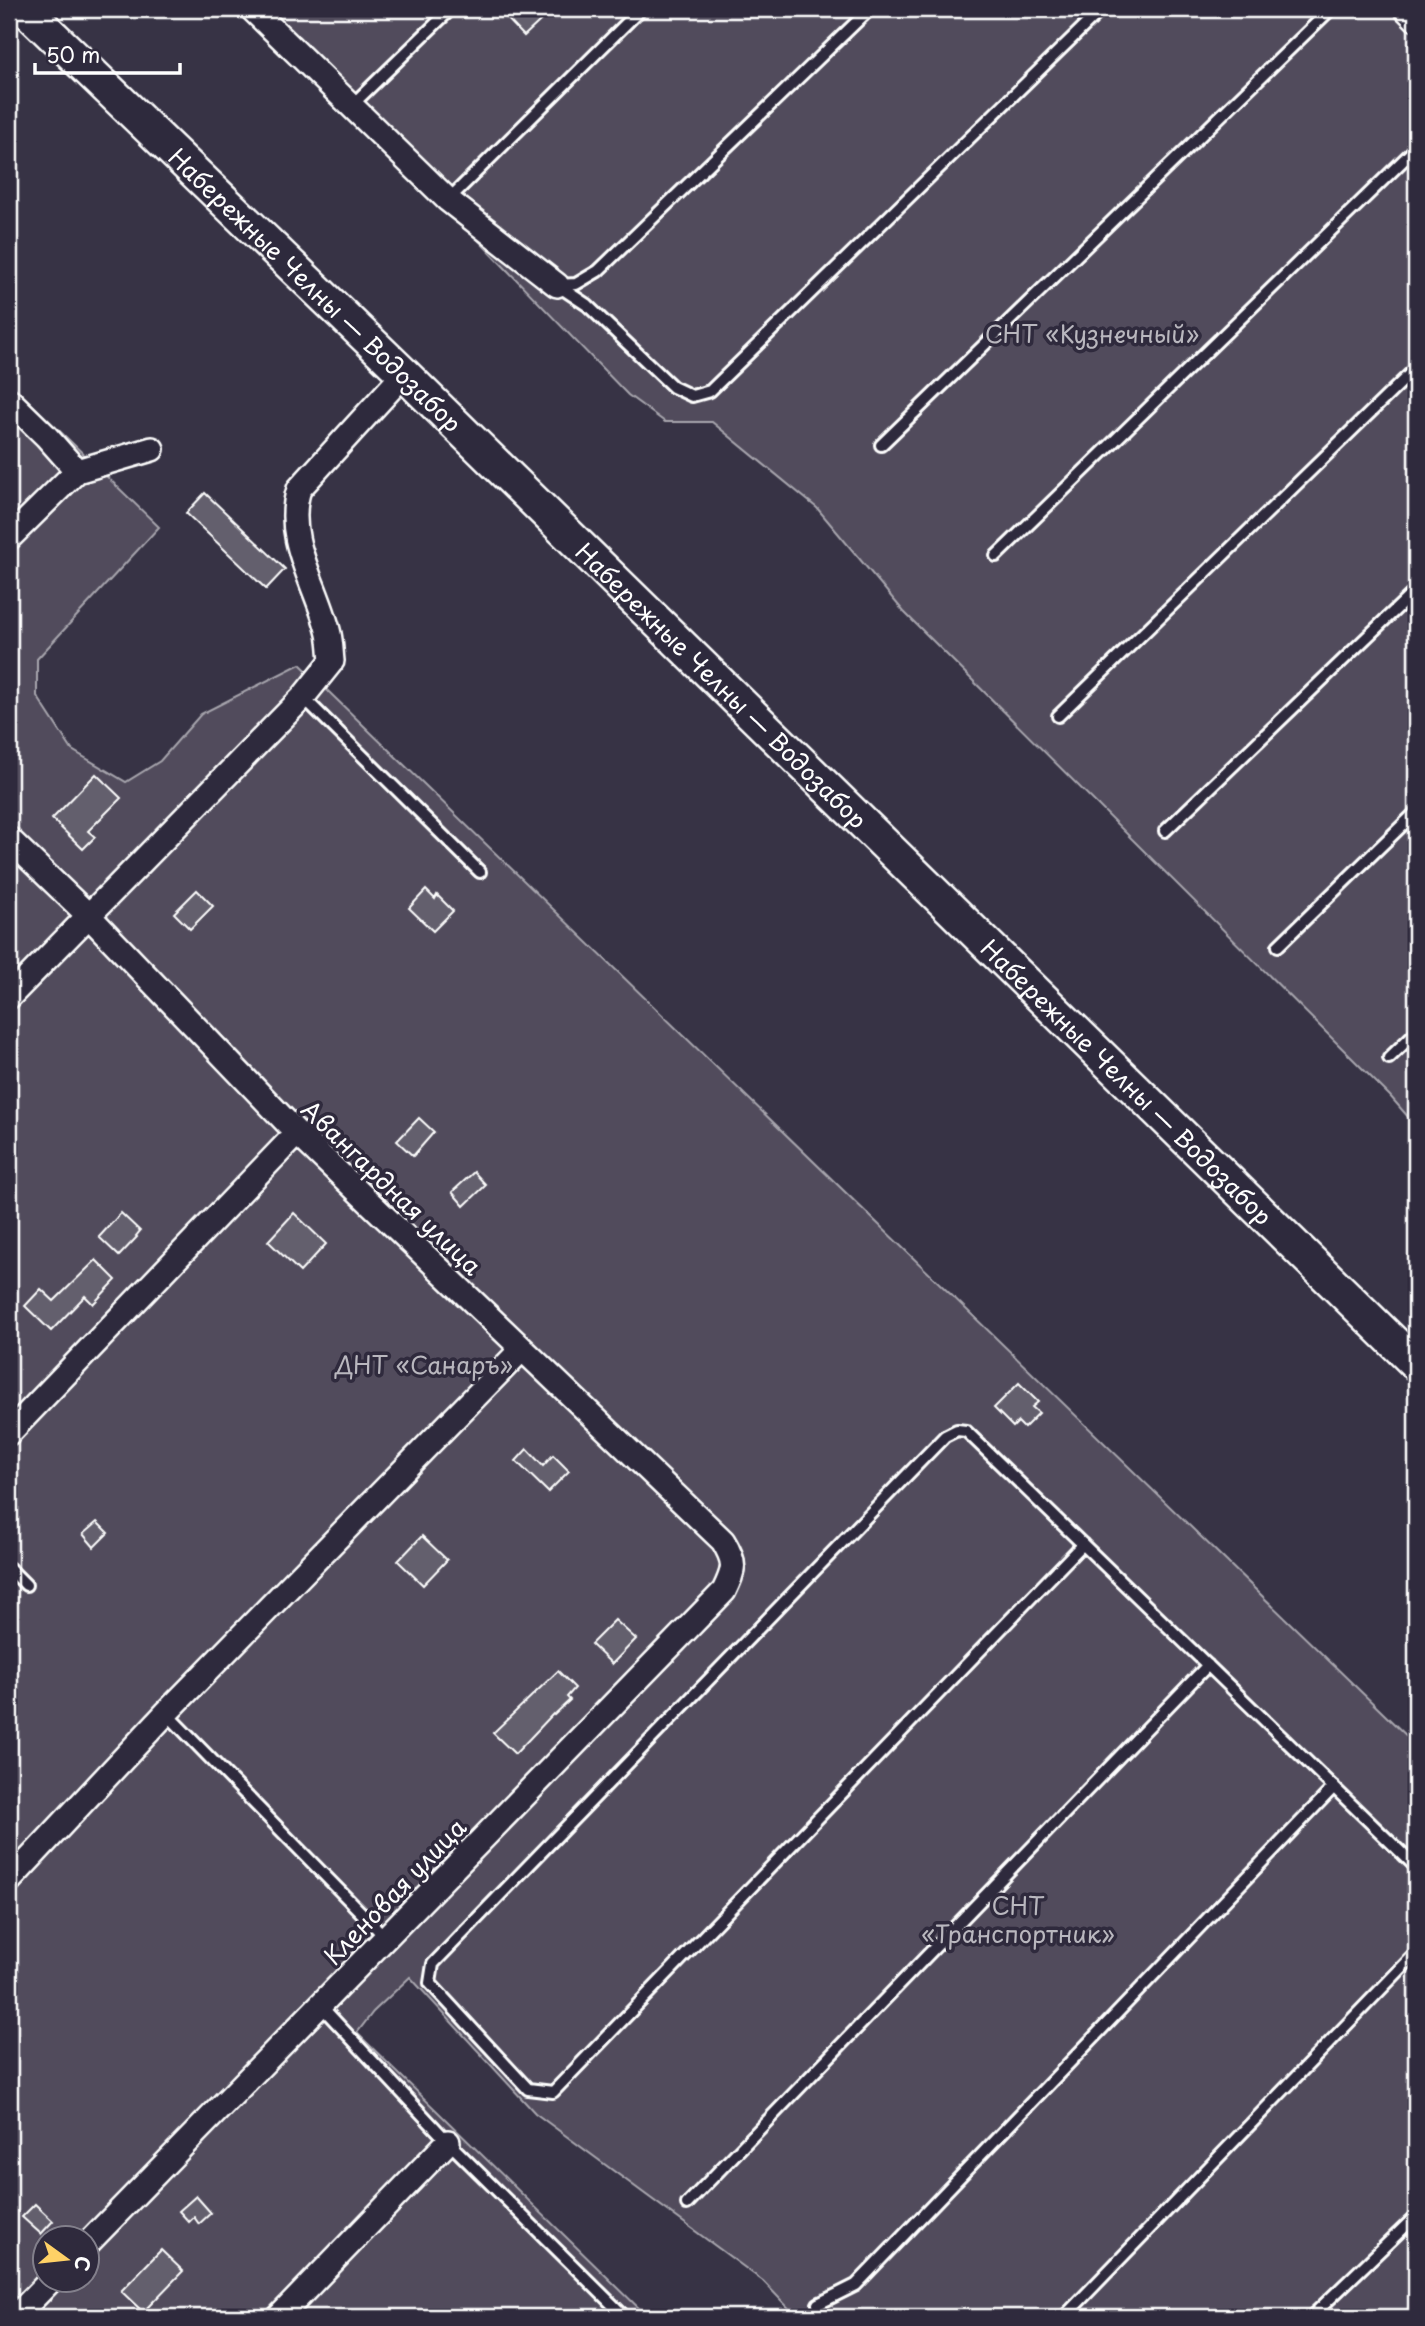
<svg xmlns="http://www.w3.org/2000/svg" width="1425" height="2326" font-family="'Playpen Sans',sans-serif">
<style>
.green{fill:#514c5c;stroke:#a8a6ae;stroke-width:2;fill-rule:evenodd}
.building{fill:#635f6d;stroke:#fff;stroke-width:2}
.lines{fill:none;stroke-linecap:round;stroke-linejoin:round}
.service-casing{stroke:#fff;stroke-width:16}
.minor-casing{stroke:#fff;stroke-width:28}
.secondary-casing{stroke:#fff;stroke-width:37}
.service{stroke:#2f2a3d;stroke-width:10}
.minor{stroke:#2f2a3d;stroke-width:23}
.secondary{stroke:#2f2a3d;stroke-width:32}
.labels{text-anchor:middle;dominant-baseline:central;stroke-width:7;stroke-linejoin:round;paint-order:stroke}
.street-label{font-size:24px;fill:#fff;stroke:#2f2a3d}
.park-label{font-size:24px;fill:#b9b7be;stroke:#2f2a3d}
</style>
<rect width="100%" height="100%" fill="#373345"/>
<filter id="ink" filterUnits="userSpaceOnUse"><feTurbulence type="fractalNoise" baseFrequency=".0143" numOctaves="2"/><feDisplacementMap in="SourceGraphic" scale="14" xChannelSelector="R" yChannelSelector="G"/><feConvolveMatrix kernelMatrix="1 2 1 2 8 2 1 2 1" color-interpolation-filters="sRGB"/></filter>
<g filter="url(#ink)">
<path class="green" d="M244 9H1416V1126L1390 1096 904 612 817 508 712 422H665L628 395 450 211Z
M9 382 159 527 37 659V696L72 750 126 782 160 761 201 714 300 664 1416 1745V2317H797L763 2281 535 2113 410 1977 373 2012 357 2033 648 2317H9ZM46 2238H88V2280H46Z"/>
<path class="building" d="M498 9H553L524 36Z
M205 493 285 569 266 589 186 513Z
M96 774 121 798 88 831 95 837 83 849 52 819Z
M197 890 213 906 190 929 174 913Z
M426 890 435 899 437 895 453 911 433 931 409 908Z
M419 1118 434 1132 413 1156 397 1141Z
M474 1172 486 1185 464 1206 452 1192Z
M121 1213 140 1231 136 1236 137 1237 119 1256 99 1237Z
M294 1213 326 1244 300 1272 268 1241Z
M96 1260 116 1280 93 1304 85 1296 51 1331 25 1306 41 1289 54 1301Z
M1019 1383 1038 1402 1032 1407 1039 1413 1024 1428 1018 1422 1013 1427 994 1408Z
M527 1449 543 1466 553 1455 569 1471 548 1492 516 1461Z
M97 1522 108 1533 94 1547 83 1534Z
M422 1536 447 1560 423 1585 398 1561Z
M615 1620 636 1639 612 1664 591 1644Z
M558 1671 575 1688 567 1697 570 1700 554 1715 553 1714 515 1754 493 1733Z
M196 2196 211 2213 199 2224 194 2217 189 2222 179 2211Z
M35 2204 53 2221 41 2234 22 2217Z
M161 2250 183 2271 143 2312 121 2291Z"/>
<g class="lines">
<defs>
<path id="service" d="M351 106 451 9
M448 200 641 9
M557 285 587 305 673 387 692 396 710 391 1102 9
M557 285 576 284 598 271 870 9
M881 445 1331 9
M996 556 1416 148
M303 697 480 872
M1058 716 1416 368
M1165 831 1416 590
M1278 946 1416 812
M1389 1058 1416 1032
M1083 1544 553 2092 528 2089 430 1983 433 1964 945 1436 957 1430 966 1431C1117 1576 1267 1721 1416 1867
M9 1568 26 1585
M166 1713 385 1937
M321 2006 448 2142 625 2317
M687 2204 1208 1665
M818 2304 856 2285 1334 1787
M1064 2317 1416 1953
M1311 2317 1416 2216"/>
<path id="minor" d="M252 9 448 200 557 285
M1406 9 1416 19
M9 400 46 436 77 471
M9 538 77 471 152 449
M9 839 88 915 297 1133 723 1541C736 1563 735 1568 724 1591L88 2243
M9 997 303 697 332 661C331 652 331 643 329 634 318 586 283 539 299 489L404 374
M9 1433 297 1133
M9 1881 166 1713 522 1349
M15 2317 51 2280
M279 2317 448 2142"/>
<g id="secondary">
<path id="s1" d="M25 9 404 374 1416 1364"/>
</g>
</defs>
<use href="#service" class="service-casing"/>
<use href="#minor" class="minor-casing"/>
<use href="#secondary" class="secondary-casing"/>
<use href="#service" class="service"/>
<use href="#minor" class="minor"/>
<use href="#secondary" class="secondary"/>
</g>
</g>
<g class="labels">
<g class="street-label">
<text stroke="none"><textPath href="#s1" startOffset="404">Набережные Челны — Водозабор</textPath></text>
<text stroke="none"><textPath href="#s1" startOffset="971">Набережные Челны — Водозабор</textPath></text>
<text stroke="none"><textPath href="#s1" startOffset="1538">Набережные Челны — Водозабор</textPath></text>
<text transform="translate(392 1187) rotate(44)">Авангардная улица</text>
<text transform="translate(394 1891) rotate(-46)">Кленовая улица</text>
</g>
<g class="park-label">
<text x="1092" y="333">СНТ «Кузнечный»</text>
<text x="424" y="1364">ДНТ «Санаръ»</text>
<text x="1018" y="1905">СНТ<tspan x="1018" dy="28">«Транспортник»</tspan></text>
</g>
</g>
<rect width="1425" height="2326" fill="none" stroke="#2f2a3d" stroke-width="35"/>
<rect x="18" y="18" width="1390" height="2291" fill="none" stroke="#fff" stroke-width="2.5" filter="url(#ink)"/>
<g transform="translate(66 2259) rotate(105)"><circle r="33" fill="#2f2a3d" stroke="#827f8b" stroke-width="2"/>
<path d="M0-5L12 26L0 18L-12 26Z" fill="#ffd166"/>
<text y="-10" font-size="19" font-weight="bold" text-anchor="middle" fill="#ffffff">С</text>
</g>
<path d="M35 63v10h145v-10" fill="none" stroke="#ffffff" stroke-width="3.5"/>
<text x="46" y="63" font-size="21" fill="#ffffff" stroke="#2f2a3d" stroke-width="5" paint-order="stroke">50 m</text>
</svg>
